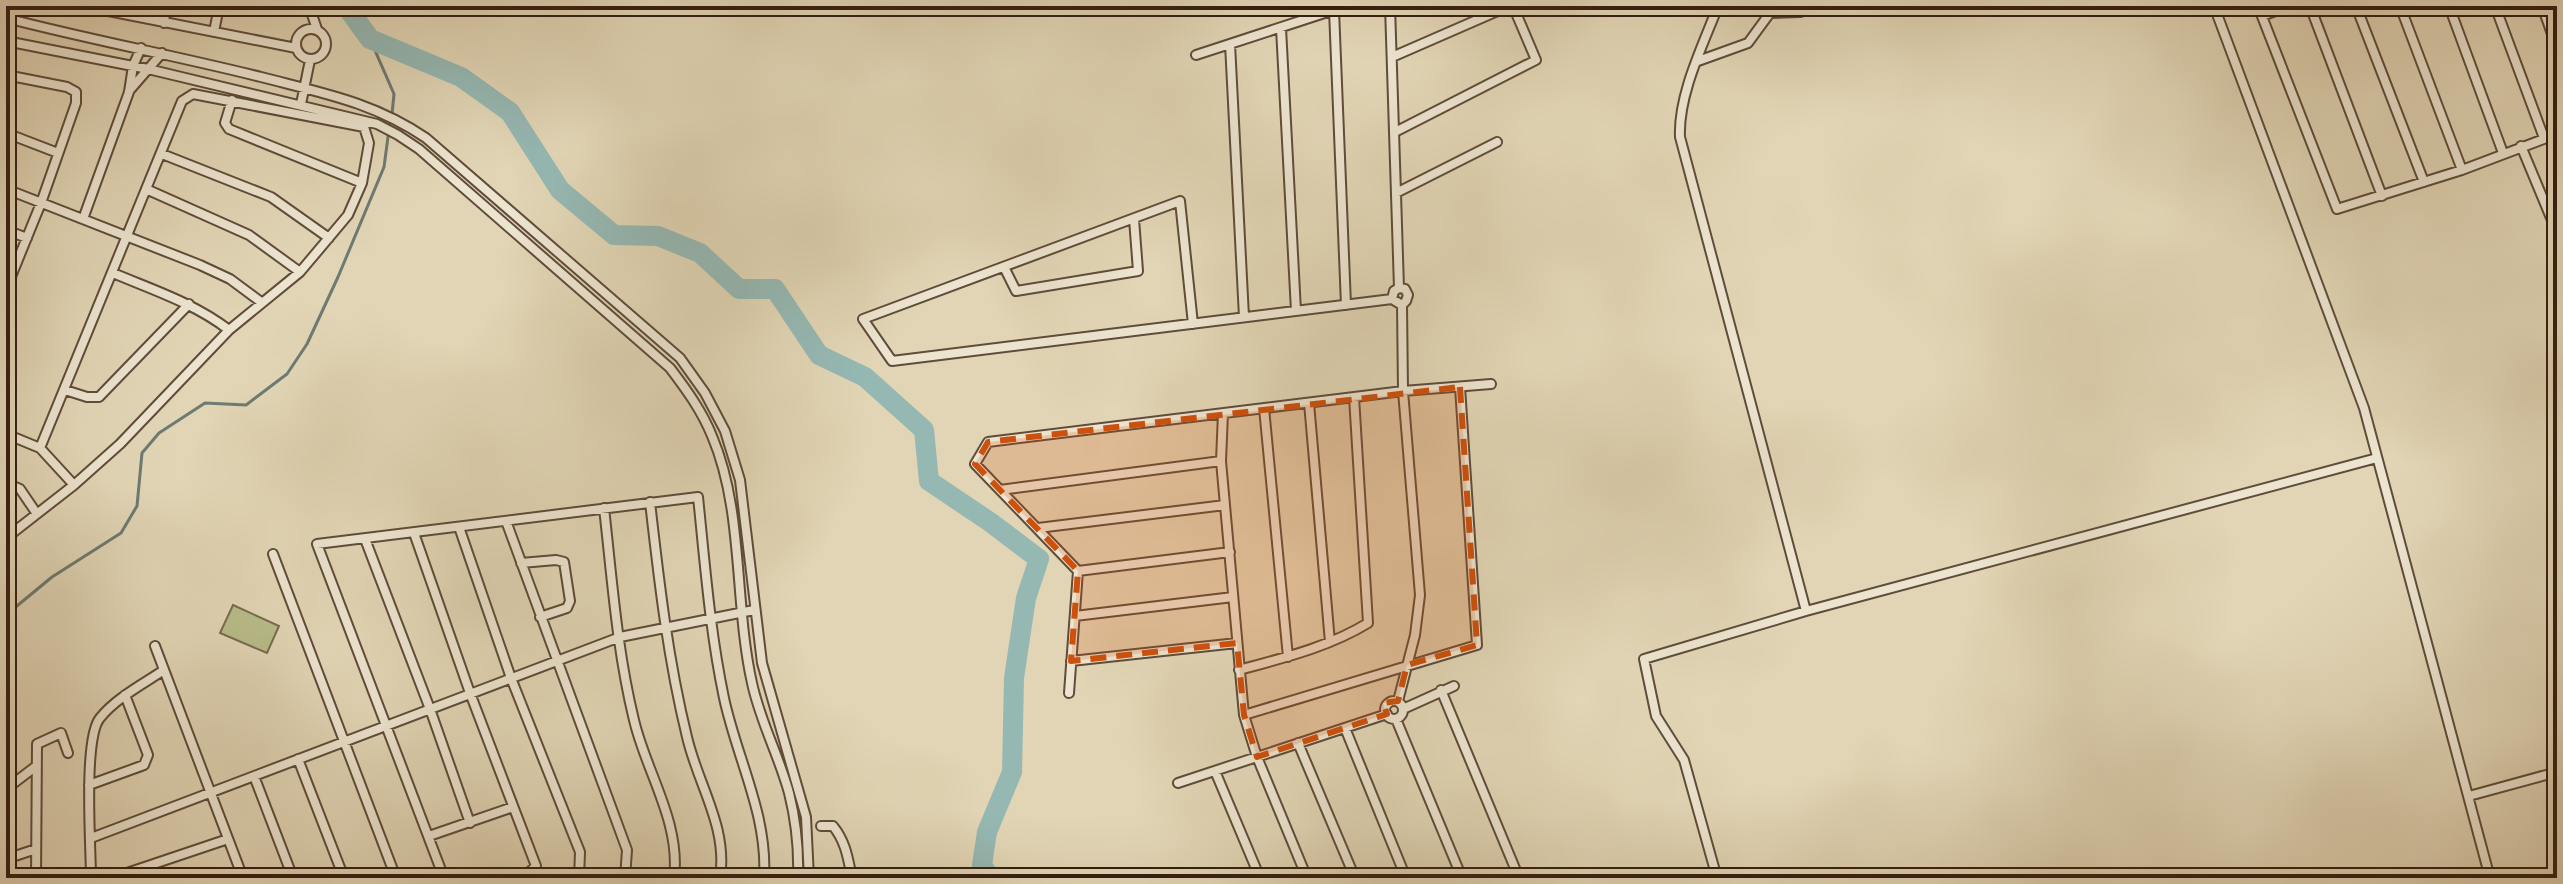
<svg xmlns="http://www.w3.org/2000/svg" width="2563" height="884" font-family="'Gentium Book Plus',serif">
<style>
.green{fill:#b8bc8a;stroke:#766d4e;stroke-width:2}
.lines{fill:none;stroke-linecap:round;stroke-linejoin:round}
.stream{stroke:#6e7a72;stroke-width:3}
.river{stroke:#95b8b3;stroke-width:20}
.minor-casing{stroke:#5f4c3a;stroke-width:12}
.minor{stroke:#ece4cf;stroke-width:8}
.marked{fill:#cd500d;fill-opacity:0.2;stroke:#cd500d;stroke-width:6;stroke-dasharray:16 10;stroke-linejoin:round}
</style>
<rect width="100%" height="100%" fill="#e1d5b5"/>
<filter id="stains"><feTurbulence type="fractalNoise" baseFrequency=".0025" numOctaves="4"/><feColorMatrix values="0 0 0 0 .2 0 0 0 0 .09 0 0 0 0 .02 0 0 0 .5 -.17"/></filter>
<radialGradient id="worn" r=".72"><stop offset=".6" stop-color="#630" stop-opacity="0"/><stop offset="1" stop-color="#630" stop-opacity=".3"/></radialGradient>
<path class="green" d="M233 605 279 626 267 653 220 633Z"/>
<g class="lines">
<path class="stream" d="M370 39 394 94 392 114
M6 615 52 577 121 533 137 506 142 453 159 433 205 403 246 405 287 374 307 344 338 277 384 167 390 122"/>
<path class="river" d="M346 6 370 39 461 77 510 112 560 190 614 235 658 236 700 253 739 289H775L819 355 865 377 924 430 929 481 990 522 1039 559 1026 598 1014 678 1012 772 987 832 982 865 990 878"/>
<defs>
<path id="minor" d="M83 6 296 48
M309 6 317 29
M1390 6 1399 288 1394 291 1392 299 1402 305 1406 301 1408 295 1405 289 1399 288
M1718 6C1703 45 1678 95 1680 137L1806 611
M1759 6 1770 13
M2214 6 2364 408 2490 878
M2258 6 2337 209 2462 170 2557 134
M2310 6 2382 196
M2356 6 2424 182
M2400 6 2462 170
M2449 6 2503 153
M2495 6 2544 138
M2542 6 2557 48
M1334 10 1346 305
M1770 13 1800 12 1817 6
M2262 16 2289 6
M6 18C91 40 177 56 261 77 322 93 373 102 426 138L680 358 705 393 725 431 740 480 762 663 806 817 809 878
M164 23 166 6
M1281 28 1296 311
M296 44a15 15 0 1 1 30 0a15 15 0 1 1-30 0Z
M214 32 219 6
M6 41 148 69 377 124 398 135 419 149 670 368C686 389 702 411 712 436 744 511 734 603 752 683 760 721 779 756 789 793 796 821 799 849 798 878
M1230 44 1244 317
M1196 55 1346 6
M1392 57 1509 6
M1698 61 1748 43 1770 13
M6 75 67 87 76 92V103L41 203 6 289
M129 91 162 53
M232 100 225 123 229 129 362 183
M301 104 310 60
M1395 132 1536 60 1513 6
M6 133 58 153
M2521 146 2551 218 2557 223
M162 154 271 197 329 238
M6 189 200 265 230 279 261 302
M146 189 249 235 300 272
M1396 193 1497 142
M83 219 129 92 133 66 141 48
M6 230 27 238
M1004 267 1016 291 1138 271 1134 219
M113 273C153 290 194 303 229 330
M1193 324 1180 201 863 319 892 361 1392 299
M65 390 87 397H99L189 304
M1309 403 1330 642
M1264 408 1288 657
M1223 413 1221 461 1244 715 1257 757 1307 878
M6 434 40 448 74 485
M6 483 20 489 37 514
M1000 490 1221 461
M650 502C659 581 668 660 687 737 698 785 728 827 720 878
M604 508C612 578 617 651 634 720 646 772 681 822 674 878
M506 521 627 850 625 878
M459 527 511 678 580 852 579 878
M1038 528 1225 505
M414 533 470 693 536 866 523 878
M6 538 74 485 120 444 229 330 300 272 348 215 362 183 369 143 364 127 193 94 182 101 40 448
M365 539 430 709 470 823
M273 554 396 878
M521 563 556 560 564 562 570 601 567 608 540 617
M1078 571 1230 552
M1075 616 1233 597
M155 646 243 878
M1071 661 1237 643
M1239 670C1283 658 1329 647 1368 623L1354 397
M1441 690 1519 878
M1069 693 1078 571 975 464 988 442 1403 391 1491 384
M1398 701 1415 635 1420 595 1403 391 1402 305
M1385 710a9 9 0 1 1 18 0a9 9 0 1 1-18 0Z
M1403 709 1454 686
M1244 715 1477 645 1460 387
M1396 719 1462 878
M1345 728 1406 878
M1298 743 1355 878
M298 759 344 878
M1215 771 1260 878
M254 776 293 878
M1178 783 1387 714
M89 785 144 765 148 755 125 695
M6 789 35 767
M2469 796 2557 772
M821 826H833C846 842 848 859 852 878
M429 836 513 807
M91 838 620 637 754 610
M6 859 36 849
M36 878 37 744 61 733 68 753
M91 878C91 848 83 738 100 718 116 698 143 684 164 670
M112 878 228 839
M444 878 317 544 698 497C705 564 710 632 724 698 737 759 768 815 764 878
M1717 878 1684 760 1656 716 1644 659 1806 611 2377 458"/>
</defs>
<use href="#minor" class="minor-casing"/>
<use href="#minor" class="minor"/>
</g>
<path class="marked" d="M1460 387 1477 645 1407 665 1398 701 1383 703 1387 714 1257 757 1244 715 1237 643 1071 661 1078 571 975 464 988 442Z"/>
<rect width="2563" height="884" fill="none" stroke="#e1d5b5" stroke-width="32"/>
<rect x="8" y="8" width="2547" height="868" fill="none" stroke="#341e11" stroke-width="4"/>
<rect x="16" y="16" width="2531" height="852" fill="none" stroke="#341e11" stroke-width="2"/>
<rect width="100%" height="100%" filter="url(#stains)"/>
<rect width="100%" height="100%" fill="url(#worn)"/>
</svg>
